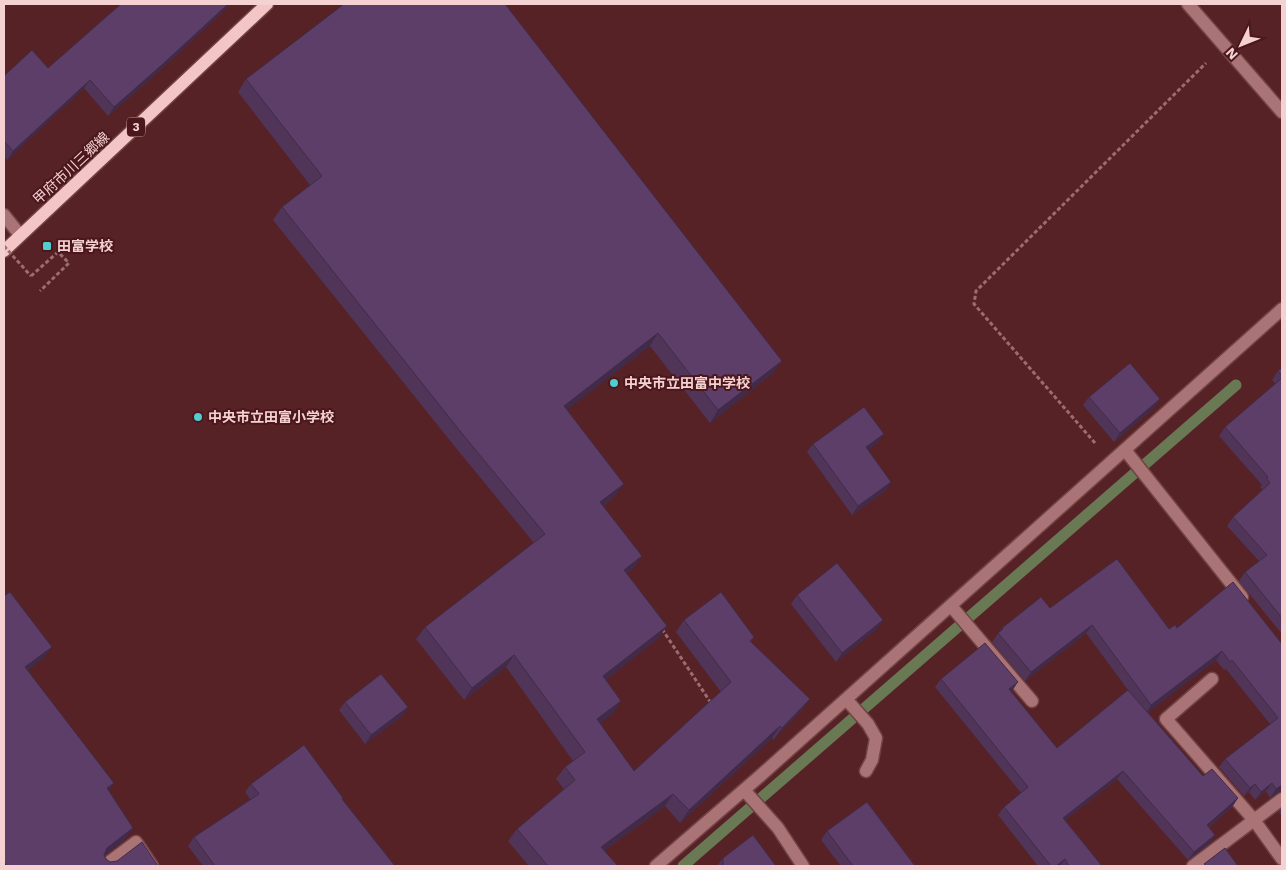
<svg xmlns="http://www.w3.org/2000/svg" width="1286" height="870" font-family="'Work Sans','Noto Sans JP',sans-serif">
<style>
.lines{fill:none;stroke-linecap:round;stroke-linejoin:round}
.stream{stroke:#697953;stroke-width:11}
.minor-casing{stroke:#724245;stroke-width:15}
.major-casing{stroke:#724245;stroke-width:15}
.path{stroke:#9a6e71;stroke-width:3;stroke-dasharray:4 2.5;stroke-linecap:butt}
.minor{stroke:#aa7375;stroke-width:12}
.major{stroke:#f3c5c6;stroke-width:12}
.path-bridge{stroke:#9a6e71;stroke-width:3;stroke-dasharray:4 2.5;stroke-linecap:butt}
.wall{fill:#503559}
.shaded-wall{fill:#412b49}
.building{fill:#5d3e68;stroke:#412b49}
.poi-dot{fill:#52cdcf;stroke:#4b171d;stroke-width:2}
.labels{text-anchor:middle;dominant-baseline:central;stroke-width:4;stroke-linejoin:round;paint-order:stroke}
.shield{fill:#4b171d;stroke:#c19a9c;stroke-width:1}
.shield-label{font-size:12px;font-weight:bold;fill:#f4d2d2}
.street-label{font-size:14px;fill:#f4d2d2;stroke:#4b171d}
.poi-label{font-size:14px;font-weight:bold;fill:#f4d2d2;stroke:#4b171d;text-anchor:start}
</style>
<rect width="100%" height="100%" fill="#562226"/>
<g class="lines">
<path class="stream" d="M683 866 1236 385"/>
<defs>
<path id="minor" d="M1188 4 1282 112
M4 215 20 235
M1125 450 1242 597
M951 606 1032 701
M1212 679 1166 719 1254 820 1282 859
M846 699 868 724 876 738 872 760 866 771
M744 790 778 828 803 866
M104 866 136 842 152 866
M656 866 760 776 1282 309
M1193 866 1282 799"/>
<path id="major" d="M4 251 267 4"/>
</defs>
<use href="#minor" class="minor-casing"/>
<use href="#major" class="major-casing"/>
<path class="path" d="M31 276 58 252 69 263 40 291
M1095 443 974 304 976 291 1206 63
M662 629 711 703"/>
<use href="#minor" class="minor"/>
<use href="#major" class="major"/>
<path class="path-bridge" d="M4 246 31 276"/>
</g>
<path class="wall" d="M121 4H231L158 72 108 116 84 88 7 160 4 156V76L48 68Z
M246 79 773 373 710 423 650 346 566 410 615 496 603 506 634 568 626 574 667 626 658 638 606 680 613 714 599 723 634 771 721 692 676 632 684 620 754 637 751 642 810 699 801 711 773 740 772 738 680 823 665 806 604 851 618 866H529L508 841 517 829 564 789 556 779 565 767 573 761 506 667 464 700 416 639 425 627 534 543 456 448 273 220 282 207 310 185 238 92Z
M1282 368V634L1239 581 1245 572 1259 561 1227 526 1233 517 1263 490 1260 487 1262 485 1219 436 1225 427 1276 384 1272 380 1278 371Z
M1089 397 1160 399 1154 408 1114 442 1083 405Z
M878 443 868 450 891 482 885 491 852 515 807 452 813 444Z
M797 595 883 620 877 629 836 662 791 604Z
M1050 608 1169 629 1177 628 1282 644V792L1281 791 1270 798 1266 791 1255 800 1249 792 1244 796 1219 767 1225 759 1270 724 1226 669 1224 670 1216 660 1148 712 1203 776 1238 798 1232 807 1209 827 1215 835 1209 844 1188 860 1117 779 1065 820 1102 866H1038L998 815 1004 807 1021 793 935 687 941 679 1012 691 1011 692 1057 748 1128 690 1086 633 1025 681 992 642 1002 628Z
M345 702 408 707 402 716 365 744 339 710Z
M251 784 342 799 395 866H203L188 846 194 837 251 800 245 792Z
M1282 807V817L1279 812Z
M827 831 915 866H841L821 840Z
M723 858 776 866H717Z"/>
<path class="shaded-wall" d="M228 4H231L158 72 108 116 114 107Z
M90 80 84 88 7 160 13 151Z
M658 333 650 346 555 419 564 406Z
M782 361 773 373 710 423 718 410Z
M1160 399 1154 408 1114 442 1120 433Z
M884 434 878 443 860 456 866 447Z
M891 482 885 491 852 515 858 506Z
M624 484 615 496 592 514 600 502Z
M642 556 634 568 615 583 624 570Z
M883 620 877 629 836 662 842 653Z
M1092 625 1086 633 1025 681 1031 672Z
M667 626 658 638 595 689 603 676Z
M52 647 44 658 17 679 25 667Z
M1222 651 1216 660 1146 714 1151 705Z
M514 655 506 667 464 700 472 688Z
M1018 682 1012 691 1003 698 1009 689Z
M810 699 801 711 773 740 782 728Z
M621 701 613 714 588 732 597 719Z
M408 707 402 716 365 744 371 735Z
M780 726 772 738 680 823 689 810Z
M1123 771 1117 779 1057 826 1063 818Z
M114 783 106 794 107 788Z
M1272 783 1266 791 1255 800 1261 792Z
M1255 784 1249 792 1244 796 1250 788Z
M1282 785V792L1281 791 1270 798 1276 789Z
M673 794 665 806 593 859 601 847Z
M1238 798 1232 807 1201 833 1207 825Z
M133 828 125 840 99 860 107 848Z
M1215 835 1209 844 1188 860 1194 852Z
M1065 859 1060 866H1056Z"/>
<path class="building" d="M121 4H228L164 63 114 107 90 80 13 151 4 141V76L32 50 48 68Z
M344 4H505L782 361 718 410 658 333 564 406 624 484 600 502 642 556 624 570 667 626 603 676 621 701 597 719 634 771 731 682 684 620 721 592 754 637 750 641 810 699 782 728 780 726 689 810 673 794 601 847 618 866H548L517 829 575 780 565 767 585 752 514 655 472 688 425 627 545 534 464 436 282 207 322 176 246 79Z
M1130 363 1160 399 1120 433 1089 397Z
M1282 368V376L1278 371Z
M1282 378V618L1245 572 1267 555 1233 517 1270 483 1266 478 1268 477 1225 427Z
M864 407 884 434 866 447 891 482 858 506 813 444Z
M1117 559 1169 629 1175 625 1177 628 1233 582 1282 644V785L1276 789 1272 783 1261 792 1255 784 1250 788 1225 759 1278 718 1232 660 1230 662 1222 651 1151 705 1092 625 1031 672 998 633 1003 629 1002 628 1041 597 1050 608Z
M837 563 883 620 842 653 797 595Z
M10 592 52 647 25 667 114 783 107 788 133 828 107 848 104 855 106 859 110 862 117 861 142 842 158 866H7L4 862V596Z
M985 643 1018 682 1009 689 1057 748 1128 690 1203 776 1212 769 1238 798 1207 825 1215 835 1194 852 1123 771 1063 818 1102 866H1069L1065 859 1056 866H1051L1004 807 1028 787 941 679Z
M381 674 408 707 371 735 345 702Z
M304 745 343 798 342 799 395 866H215L194 837 259 794 251 784Z
M867 802 915 866H853L827 831Z
M753 835 776 866H723V858Z
M1225 848 1238 866H1207L1204 864Z"/>
<g class="poi-dot">
<rect x="42" y="241" width="10" height="10" rx="2.5"/>
<circle cx="614" cy="383" r="5"/>
<circle cx="198" cy="417" r="5"/>
</g>
<g class="labels">
<rect class="shield" x="127" y="117.5" width="18" height="19" rx="4"/>
<g class="shield-label">
<text x="136" y="127">3</text>
</g>
<g class="street-label">
<text transform="translate(71 168) rotate(-43)">甲府市川三郷線</text>
</g>
<g class="poi-label">
<text x="57" y="246">田富学校</text>
<text x="624" y="383">中央市立田富中学校</text>
<text x="208" y="417">中央市立田富小学校</text>
</g>
</g>
<rect width="1286" height="870" fill="none" stroke="#f4d2d2" stroke-width="10"/>
<g transform="translate(1241 45) rotate(227)" stroke="#4b171d" stroke-width="4" paint-order="stroke">
<path d="M0-4L9 19L0 12L-9 19Z" fill="#f4d2d2"/>
<text y="-8" font-size="14" font-weight="bold" text-anchor="middle" fill="#f4d2d2">N</text>
</g>
</svg>
